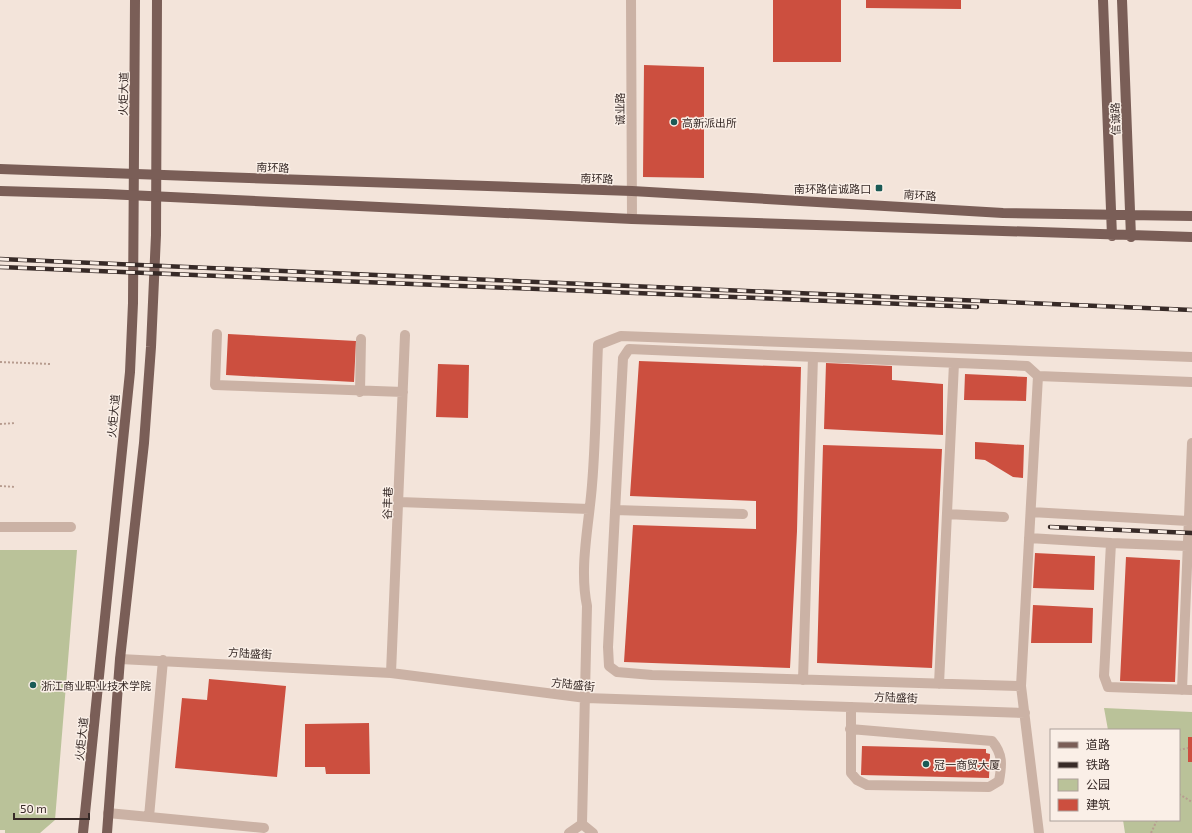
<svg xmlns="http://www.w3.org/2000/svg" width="1192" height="833" font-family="'Exo 2','Noto Sans SC',sans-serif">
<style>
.green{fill:#bac299}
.building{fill:#cc4f3f}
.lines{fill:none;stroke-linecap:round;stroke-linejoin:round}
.path{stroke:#b79c8f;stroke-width:2;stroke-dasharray:2 2;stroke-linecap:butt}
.minor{stroke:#cbb2a5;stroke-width:10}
.major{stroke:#7a5e57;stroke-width:10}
.rail-casing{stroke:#372a27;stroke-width:4.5}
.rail{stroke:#faefe7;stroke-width:3;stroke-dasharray:9;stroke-linecap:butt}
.major-bridge{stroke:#7a5e57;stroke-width:10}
.poi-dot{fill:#1a5a56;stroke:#faefe7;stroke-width:1.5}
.labels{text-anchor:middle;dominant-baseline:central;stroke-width:3;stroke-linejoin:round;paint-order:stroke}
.street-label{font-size:11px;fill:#372a27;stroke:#faefe7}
.poi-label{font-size:11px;fill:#372a27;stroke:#faefe7;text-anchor:start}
</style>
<rect width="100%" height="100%" fill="#f3e4da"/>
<path class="green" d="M0 550H77L55 820 40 833H5V830H0Z
M1104 708 1192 712V833H1125L1123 820H1179V730H1108Z"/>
<path class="building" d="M773 0H841V62H773Z
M866 0H961V9L866 8Z
M644 65 704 67V178L643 177Z
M228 334 356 341 354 382 226 375Z
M639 361 801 367 797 531 790 668 624 662 633 525 756 529V501L630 496Z
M826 363 892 366V380L943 384V435L824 429Z
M438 364 469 365 468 418 436 417Z
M965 374 1027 377 1026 401 964 400Z
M975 442 1024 445 1023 478 1013 477 985 460 975 459Z
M823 445 942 449 932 668 817 663Z
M1035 553 1095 556 1094 590 1033 588Z
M1126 557 1180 560 1175 682 1120 681Z
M1033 605 1093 608 1092 643H1031Z
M209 679 286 686 277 777 175 768 182 698 207 700Z
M369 723 370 774H326L325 767H305V724Z
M1188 737H1192V762H1188Z
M862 746 986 749V753L990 754 989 778 861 775Z"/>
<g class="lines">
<path class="path" d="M0 362 51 364
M0 424 16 423
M0 486 16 487
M1179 750 1188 748
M1179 794 1192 802
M1151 833 1157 820"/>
<path class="minor" d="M631 0 632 219
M217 334 215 385 403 392
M1038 376 1192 382
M360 392 361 339
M399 502 589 509
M615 510 743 514
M1031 512 1188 521
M947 514 1004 517
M0 527H71
M1029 538 1111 543 1104 676 1108 687 1192 690
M1111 543 1187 546
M120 659 391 673 586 698 1025 713
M391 673 405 335
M803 680 813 357
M939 684 954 363
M1021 686 652 675 617 672 609 666 608 647 623 358 629 349 1027 366 1038 376 1021 686 1039 833
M1182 690 1192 443
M850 729 992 741C1003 754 1002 765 999 781L989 787 867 785 857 780 851 773V707
M108 813 264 828
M149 817 163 660
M569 833 582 824
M593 833 582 824 587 606C579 567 589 525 592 485 596 438 596 391 598 345L621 336 1192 357"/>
<path class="major" d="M1103 0 1112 236
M1122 0 1131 237
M0 169 109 173
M191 176 632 191 1003 213 1192 216
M0 191 106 194
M192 198 632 219 1192 237
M83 833 130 372 133 303 135 0
M107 833 120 659 144 443 151 347 156 235 157 0"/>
<defs>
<path id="rail" d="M0 259 1192 310
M0 267 977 307
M1050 527 1192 533"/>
</defs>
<use href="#rail" class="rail-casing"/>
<use href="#rail" class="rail"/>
<path class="major-bridge" d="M109 173 191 176
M106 194 192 198"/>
</g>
<g class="poi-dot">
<circle cx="674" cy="122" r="4"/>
<rect x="875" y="184" width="8" height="8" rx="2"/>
<circle cx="33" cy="685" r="4"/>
<circle cx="926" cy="764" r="4"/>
</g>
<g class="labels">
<g class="street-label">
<text transform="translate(123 94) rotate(-89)">火炬大道</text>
<text transform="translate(619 109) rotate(-90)">诚业路</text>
<text transform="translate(1115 119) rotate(-92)">信诚路</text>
<text transform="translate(273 167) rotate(2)">南环路</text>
<text transform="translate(597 178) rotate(2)">南环路</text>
<text transform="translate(920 195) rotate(4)">南环路</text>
<text transform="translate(113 416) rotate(-85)">火炬大道</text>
<text transform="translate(387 503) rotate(-88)">谷丰巷</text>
<text transform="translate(250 653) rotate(3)">方陆盛街</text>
<text transform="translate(573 684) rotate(6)">方陆盛街</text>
<text transform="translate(896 697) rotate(2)">方陆盛街</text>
<text transform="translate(81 739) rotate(-84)">火炬大道</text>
</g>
<g class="poi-label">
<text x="682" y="122">高新派出所</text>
<text x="871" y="188" text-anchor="end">南环路信诚路口</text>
<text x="41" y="685">浙江商业职业技术学院</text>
<text x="934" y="764">冠一商贸大厦</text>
</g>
</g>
<rect x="1050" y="729" width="130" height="92" fill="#faefe7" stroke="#aca09a"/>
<rect x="1058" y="742" width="20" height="6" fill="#7a5e57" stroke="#aca09a"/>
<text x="1086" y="749" font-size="12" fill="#372a27">道路</text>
<rect x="1058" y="762" width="20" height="6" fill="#372a27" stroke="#aca09a"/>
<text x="1086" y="769" font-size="12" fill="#372a27">铁路</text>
<rect x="1058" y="779" width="20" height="12" fill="#bac299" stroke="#aca09a"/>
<text x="1086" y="789" font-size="12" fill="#372a27">公园</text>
<rect x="1058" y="799" width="20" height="12" fill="#cc4f3f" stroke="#aca09a"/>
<text x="1086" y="809" font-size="12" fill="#372a27">建筑</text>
<path d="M14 813v6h75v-6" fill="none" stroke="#372a27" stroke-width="2"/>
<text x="20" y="813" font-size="12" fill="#372a27" stroke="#faefe7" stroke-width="3" paint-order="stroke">50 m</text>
</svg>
